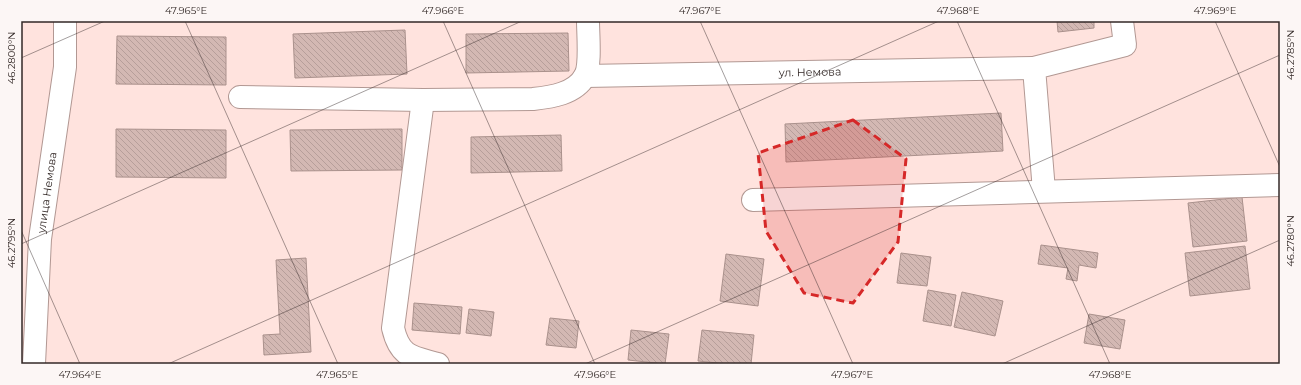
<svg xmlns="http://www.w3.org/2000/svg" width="1301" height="385" font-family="Montserrat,sans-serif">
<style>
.building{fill:url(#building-back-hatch);stroke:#aa918c}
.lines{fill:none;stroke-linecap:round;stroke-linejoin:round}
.minor-casing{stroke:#b29893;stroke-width:24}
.minor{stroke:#fff;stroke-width:22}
.marked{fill:#d62828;fill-opacity:0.2;stroke:#d62828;stroke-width:3;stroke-dasharray:8 5;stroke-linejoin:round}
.ticks{fill:none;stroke:#332927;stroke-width:1;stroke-opacity:0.45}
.labels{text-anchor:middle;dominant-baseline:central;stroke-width:4;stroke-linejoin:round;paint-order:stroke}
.street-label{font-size:11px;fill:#332927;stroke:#fcf6f5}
.neatline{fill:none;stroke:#332927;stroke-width:1.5}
.ticks-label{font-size:10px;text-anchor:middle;fill:#332927}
</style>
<defs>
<pattern id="building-back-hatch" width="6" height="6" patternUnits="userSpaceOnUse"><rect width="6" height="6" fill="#d3b8b3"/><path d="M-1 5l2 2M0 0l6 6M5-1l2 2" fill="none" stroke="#b69e9a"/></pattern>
</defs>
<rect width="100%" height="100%" fill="#ffe3de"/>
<path class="building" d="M1057 21H1094V28L1058 32Z
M405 30 407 74 295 78 293 34Z
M568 33 569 71 466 73V34Z
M117 36 226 37V85L116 84Z
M1001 113 1003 151 786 162 785 124Z
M116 129 226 130V178L116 177Z
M402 129V170L291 171 290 130Z
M561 135 562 171 471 173V137Z
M1242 197 1247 241 1193 247 1188 203Z
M1041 245 1098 253 1096 268 1079 265 1077 281 1066 279 1068 268 1038 264Z
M1245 246 1250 289 1190 296 1185 253Z
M901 253 931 257 927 286 897 283Z
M726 254 764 259 758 306 720 301Z
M306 258 311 352 264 355 263 335 280 334 276 260Z
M928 290 956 295 951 326 923 321Z
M962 292 1003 301 995 336 954 327Z
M414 303 462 307 460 334 412 330Z
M469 309 494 312 491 336 466 333Z
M1089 314 1125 320 1120 349 1084 343Z
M550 318 579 321 576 348 546 345Z
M631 330 669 334 665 364 628 360Z
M702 330 754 335 751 364H727L698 361Z"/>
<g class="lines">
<defs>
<g id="minor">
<path id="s1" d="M585 76 1034 68"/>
<path d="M240 97 423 100 533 99C551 97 575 94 585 76 591 66 588 34 588 21"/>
<path d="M423 100 393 328C400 358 413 357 438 364"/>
<path d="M1044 191 1034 68 1125 45 1122 21"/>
<path d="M753 200 1280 185"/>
<path id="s2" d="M34 364 40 239 65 67V21"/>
</g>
</defs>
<use href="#minor" class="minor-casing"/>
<use href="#minor" class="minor"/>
</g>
<path class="marked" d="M853 120 906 159 898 242 853 303 804 293 766 231 758 153Z"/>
<path class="ticks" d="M185 21 338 364M443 21 595 364M700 21 853 364M957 21 1110 364M1215 21 1280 167M21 58 105 21M21 230 80 364M21 244 522 21M168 364 939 21M585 364 1280 55M1002 364 1280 240"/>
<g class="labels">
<g class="street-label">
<text stroke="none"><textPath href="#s1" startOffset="225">ул. Немова</textPath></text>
<text stroke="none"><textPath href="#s2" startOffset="172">улица Немова</textPath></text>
</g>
</g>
<rect width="1301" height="385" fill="none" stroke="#fcf6f5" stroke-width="44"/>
<rect x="22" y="22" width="1257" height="341" class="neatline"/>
<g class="ticks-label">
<text x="186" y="14">47.965°E</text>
<text x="443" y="14">47.966°E</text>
<text x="700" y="14">47.967°E</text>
<text x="958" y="14">47.968°E</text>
<text x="1215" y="14">47.969°E</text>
<text transform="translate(1290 55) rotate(-90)" y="4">46.2785°N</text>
<text transform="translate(11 58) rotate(-90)" y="4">46.2800°N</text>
<text transform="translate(1290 241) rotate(-90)" y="4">46.2780°N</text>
<text transform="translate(11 243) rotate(-90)" y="4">46.2795°N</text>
<text x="80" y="378">47.964°E</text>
<text x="337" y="378">47.965°E</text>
<text x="595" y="378">47.966°E</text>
<text x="852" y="378">47.967°E</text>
<text x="1110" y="378">47.968°E</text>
</g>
</svg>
